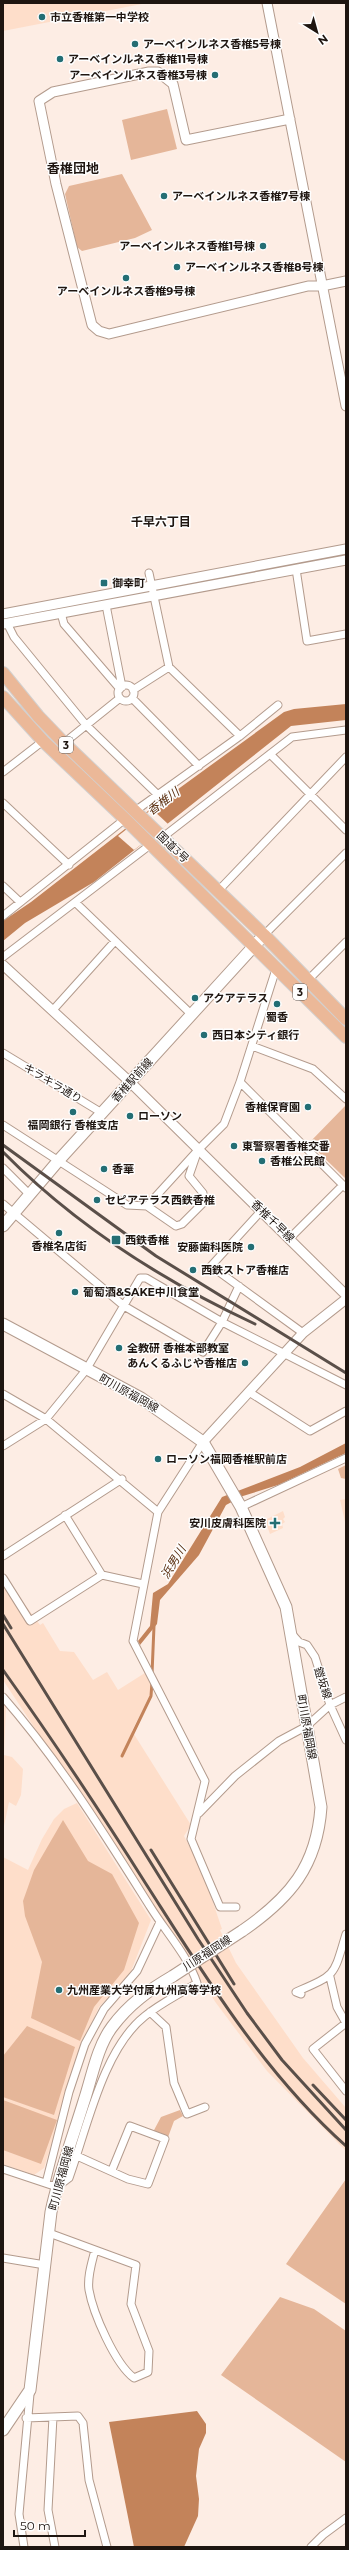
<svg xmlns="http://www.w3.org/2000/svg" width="349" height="2550" font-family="Montserrat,'Noto Sans JP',sans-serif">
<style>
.built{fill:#fedeca}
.green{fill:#e5b699}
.water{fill:#c3835a}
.pier{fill:#fdede4}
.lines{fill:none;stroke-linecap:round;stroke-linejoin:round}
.stream{stroke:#c3835a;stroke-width:3}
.minor-casing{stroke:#b39b8d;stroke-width:9}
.tertiary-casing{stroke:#b39b8d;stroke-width:11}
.secondary-casing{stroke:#b39b8d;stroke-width:13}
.trunk-casing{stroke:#d2d0cf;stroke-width:14}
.minor{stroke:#fff;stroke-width:7}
.tertiary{stroke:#fff;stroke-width:9}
.secondary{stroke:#fff;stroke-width:11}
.trunk{stroke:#ebb898;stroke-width:12}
.rail{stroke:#5a4f49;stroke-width:3}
.secondary-bridge-casing{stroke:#b39b8d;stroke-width:13;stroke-linecap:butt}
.secondary-bridge{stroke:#fff;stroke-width:11}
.poi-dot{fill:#236e74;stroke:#fefefe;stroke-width:1.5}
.labels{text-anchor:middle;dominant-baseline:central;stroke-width:3;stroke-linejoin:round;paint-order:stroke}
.shield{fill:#fefefe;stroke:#615b57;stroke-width:1}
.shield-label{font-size:10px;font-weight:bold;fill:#1e1510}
.poi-label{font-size:11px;font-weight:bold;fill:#1e1510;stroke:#fefefe;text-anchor:start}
.street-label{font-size:11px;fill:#1e1510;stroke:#fefefe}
.neighbourhood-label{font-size:12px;font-weight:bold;fill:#1e1510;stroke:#fefefe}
.water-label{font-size:12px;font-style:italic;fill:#5a2f10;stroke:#fefefe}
.quarter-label{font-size:13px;font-weight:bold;fill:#1e1510;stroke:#fefefe}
</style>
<rect width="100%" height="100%" fill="#fdede4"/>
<path class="built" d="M3 3H147L3 31Z
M346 1499V1526L340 1500Z
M283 1511 285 1517 283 1519 285 1522 282 1524 283 1528 270 1534 265 1520Z
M3 1575 40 1625 43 1623 60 1651 74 1652 93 1680 107 1672 118 1690 148 1671 155 1684 132 1731 191 1825 184 1836 202 1870 222 1929 220 1930 236 1963 303 2058 346 2108V2151L267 2071 216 2003 3 1680Z
M3 1703 6 1706 4 1755 12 1757 23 1769 21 1795 16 1806 9 1802 3 1831Z
M77 1803 151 1920 130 1974 99 2007 84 2040 44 2168 34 2175 3 2164V1857L28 1870 42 1839 54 1819 64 1809Z"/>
<path class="green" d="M167 109 177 149 131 160 122 120Z
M122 174 152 230 135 238 82 251 77 247 65 194 69 186Z
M346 1105V1179L309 1143Z
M346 1465V1479L341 1478 338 1469Z
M63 1820 88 1861 112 1874 139 1923 124 1970 94 2007 80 2041 31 2018 42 1962 25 1916 23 1901 34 1870Z
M27 2026 75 2047 54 2115 3 2097V2056Z
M3 2100 57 2120 41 2164 3 2150Z
M180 2110 183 2116 174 2121 167 2140 153 2132 161 2117Z
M346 2179V2304L286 2264Z
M280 2297 314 2309 346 2331V2462L221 2375Z"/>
<path class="water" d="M346 704V720L291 726 94 882 25 923 3 941V921L31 902 148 811 284 712 294 709Z
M346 1443V1453L278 1485 243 1496 226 1505 199 1555 160 1600 157 1624 140 1645 138 1641 150 1626 153 1593 168 1584 222 1497 300 1467Z
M197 2411 206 2424V2433L199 2449 196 2476 199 2499 198 2516 184 2547H134L109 2422Z"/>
<path class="pier" d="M152 809 168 824 134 850 118 836Z"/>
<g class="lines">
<path class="stream" d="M152 1674 154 1626
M122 1756 151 1696 152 1682"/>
<defs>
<path id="minor" d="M296 569 307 641 346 634
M149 573 169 667 240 736
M106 605 122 687
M61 613 64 624 120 689
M7 623 14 637 86 725 158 795
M118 693a8 8 0 1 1 16 0a8 8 0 1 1-16 0Z
M133 690 169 667
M132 698 199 766
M64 743 120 698
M270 754 346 830
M3 772 43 741
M3 803 69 865
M135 811 240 736 278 705
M163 837 292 737 346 730
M3 886 20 902
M218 891 346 757
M76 903 192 1015
M3 916 125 819
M264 935 346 853
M3 957 150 845
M307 981 346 942
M53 1010 115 941
M252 1046 313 1069 346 1099
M3 1053 102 1113
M240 1082 346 1188
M3 1125 127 1205 147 1206
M198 1150 189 1176 203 1193V1203L182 1224 176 1226 147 1206Z
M198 1150 224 1124 240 1082 276 969
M3 1168 30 1195
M3 1204 124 1306 203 1352 222 1322 239 1286
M262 1210 211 1266 303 1333
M290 1238 343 1185
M249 1392 310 1431 346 1411
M3 1394 46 1419 86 1370 140 1278H146L222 1322 346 1385
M203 1442 158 1512 133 1641 205 1781 191 1839 220 1907H236
M3 1446 46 1419 158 1512
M241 1507 346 1458
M65 1515 102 1575
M3 1556 122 1479
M3 1578 30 1621 102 1575 143 1584
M291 1633 299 1642 307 1645 315 1657 330 1705 346 1740
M3 1697C60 1762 105 1835 151 1908 166 1932 188 1956 197 1983 180 1994 161 2003 145 2016 103 2049 87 2128 69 2178L57 2187 3 2169
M199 1813 235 1776 279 1741 307 1726 330 1705 346 1697
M330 1977 337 2007 346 2023
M301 1994 296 1992C337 1974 333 1977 346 1934
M150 2012 166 2027 174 2083 187 2114 205 2107
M346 2023 313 2049 346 2091
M77 2156 128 2179 148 2184 165 2139 130 2126 112 2170
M46 2183 69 2092 85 2044 104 2009 137 1971 160 1922
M49 2233 136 2265 131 2304 149 2351 148 2372 134 2378C115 2364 93 2313 89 2290 87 2277 92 2262 95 2250
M3 2258 45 2265
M53 2417 48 2510 55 2547
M26 2418 78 2416 83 2423 89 2480 107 2547
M24 2547 19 2514 30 2394
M311 2547 323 2535 346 2518"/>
<path id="tertiary" d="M267 3 346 406
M290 119 186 140 173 84 158 72H149L53 92 39 101 56 184 92 325 99 331 109 334 308 286H322L346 281
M3 614 346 549
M3 624 346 560
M3 965 130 1082 346 1295
M203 1442 303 1333 346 1299"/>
<path id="secondary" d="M3 1226 59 1160 264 935
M3 1324 141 1398 203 1442 241 1507 286 1607 321 1807C317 1866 290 1898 242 1931
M3 2430 30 2390 51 2212C59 2174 73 2137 84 2101 92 2077 97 2047 112 2027 129 2004 149 1990 173 1976"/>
<path id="trunk" d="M3 673 38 716 64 743 264 935 346 1019
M3 697 43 741 125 819 346 1037"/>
</defs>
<use href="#minor" class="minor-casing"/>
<use href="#tertiary" class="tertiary-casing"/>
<use href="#secondary" class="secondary-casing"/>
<use href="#trunk" class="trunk-casing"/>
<use href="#minor" class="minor"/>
<use href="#tertiary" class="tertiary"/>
<use href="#secondary" class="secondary"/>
<use href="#trunk" class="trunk"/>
<path class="rail" d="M3 1145 156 1256 346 1373
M3 1152C76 1226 161 1280 255 1324
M3 1615 11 1628
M3 1624 198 1939 247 2013 282 2060 346 2130
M3 1670C53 1740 100 1811 146 1884 205 1976 263 2072 346 2146
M151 1850 234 1984
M313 2085 346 2120"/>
<defs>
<path id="secondary-bridge" d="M173 1976 242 1931"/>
</defs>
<use href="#secondary-bridge" class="secondary-bridge-casing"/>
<use href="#secondary-bridge" class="secondary-bridge"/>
</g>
<g class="poi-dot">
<circle cx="42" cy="17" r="4"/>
<circle cx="135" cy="44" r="4"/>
<circle cx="60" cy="59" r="4"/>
<circle cx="215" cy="75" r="4"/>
<circle cx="164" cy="196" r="4"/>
<circle cx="263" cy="246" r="4"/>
<circle cx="177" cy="267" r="4"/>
<circle cx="126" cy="278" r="4"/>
<rect x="100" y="579" width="8" height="8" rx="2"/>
<circle cx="195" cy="998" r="4"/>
<circle cx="277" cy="1004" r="4"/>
<circle cx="204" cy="1035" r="4"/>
<circle cx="308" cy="1107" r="4"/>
<circle cx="73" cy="1112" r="4"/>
<circle cx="130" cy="1116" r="4"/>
<circle cx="234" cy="1146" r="4"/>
<circle cx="262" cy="1161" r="4"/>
<circle cx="104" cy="1169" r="4"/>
<circle cx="97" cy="1200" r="4"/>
<circle cx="59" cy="1233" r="4"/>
<rect x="111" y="1235" width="10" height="10" rx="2"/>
<circle cx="251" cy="1247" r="4"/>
<circle cx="193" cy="1270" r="4"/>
<circle cx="75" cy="1292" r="4"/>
<circle cx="119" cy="1348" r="4"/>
<circle cx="245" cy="1363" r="4"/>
<circle cx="158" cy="1459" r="4"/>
<path d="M273 1517h4v4h4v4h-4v4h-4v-4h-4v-4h4z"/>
<circle cx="59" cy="1990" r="4"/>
</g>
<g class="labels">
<g class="shield">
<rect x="59" y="737" width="14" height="16" rx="3"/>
<rect x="293" y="984" width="14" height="16" rx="3"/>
</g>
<g class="shield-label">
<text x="66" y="745">3</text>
<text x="300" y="992">3</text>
</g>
<g class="poi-label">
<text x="50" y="17">市立香椎第一中学校</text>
<text x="143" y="44">アーベインルネス香椎5号棟</text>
<text x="68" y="59">アーベインルネス香椎11号棟</text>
<text x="207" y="75" text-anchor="end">アーベインルネス香椎3号棟</text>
<text x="172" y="196">アーベインルネス香椎7号棟</text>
<text x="255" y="246" text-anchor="end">アーベインルネス香椎1号棟</text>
<text x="185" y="267">アーベインルネス香椎8号棟</text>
<text x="126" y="291" text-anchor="middle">アーベインルネス香椎9号棟</text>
<text x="112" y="583">御幸町</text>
<text x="203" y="998">アクアテラス</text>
<text x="277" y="1017" text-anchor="middle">蜀香</text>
<text x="212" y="1035">西日本シティ銀行</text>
<text x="300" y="1107" text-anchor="end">香椎保育園</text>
<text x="138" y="1116">ローソン</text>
<text x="73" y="1125" text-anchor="middle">福岡銀行 香椎支店</text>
<text x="242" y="1146">東警察署香椎交番</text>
<text x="270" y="1161">香椎公民館</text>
<text x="112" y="1169">香華</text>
<text x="105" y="1200">セピアテラス西鉄香椎</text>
<text x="125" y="1240">西鉄香椎</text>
<text x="59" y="1246" text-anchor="middle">香椎名店街</text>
<text x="243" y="1247" text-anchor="end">安藤歯科医院</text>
<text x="201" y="1270">西鉄ストア香椎店</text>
<text x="83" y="1292">葡萄酒&amp;SAKE中川食堂</text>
<text x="127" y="1348">全教研 香椎本部教室</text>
<text x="237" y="1363" text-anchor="end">あんくるふじや香椎店</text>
<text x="166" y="1459">ローソン福岡香椎駅前店</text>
<text x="266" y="1523" text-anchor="end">安川皮膚科医院</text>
<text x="67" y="1990">九州産業大学付属九州高等学校</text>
</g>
<g class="street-label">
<text transform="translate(173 847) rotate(44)">国道3号</text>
<text transform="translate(132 1080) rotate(-48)">香椎駅前線</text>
<text transform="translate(53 1083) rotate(31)">キラキラ通り</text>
<text transform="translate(273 1221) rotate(44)">香椎千早線</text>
<text transform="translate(129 1393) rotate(29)">町川原福岡線</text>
<text transform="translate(323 1683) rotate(72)">鎧坂線</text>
<text transform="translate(307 1727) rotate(80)">町川原福岡線</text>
<text transform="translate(207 1953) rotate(-33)">川原福岡線</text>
<text transform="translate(61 2178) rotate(-75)">町川原福岡線</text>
</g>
<g class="neighbourhood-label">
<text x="161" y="521">千早六丁目</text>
</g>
<g class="water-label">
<text transform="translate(163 801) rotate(-37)">香椎川</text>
<text transform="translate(173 1562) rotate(-59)">浜男川</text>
</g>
<g class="quarter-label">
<text x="73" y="168">香椎団地</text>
</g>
</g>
<rect width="349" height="2550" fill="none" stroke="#1e1510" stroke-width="8"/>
<g transform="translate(317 32) rotate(143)" stroke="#fefefe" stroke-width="3" paint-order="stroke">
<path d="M0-3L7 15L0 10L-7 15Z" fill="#1e1510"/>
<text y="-6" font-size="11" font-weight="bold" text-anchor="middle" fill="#1e1510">N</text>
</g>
<path d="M14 2530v6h71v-6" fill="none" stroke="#1e1510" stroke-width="2"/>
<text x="20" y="2530" font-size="12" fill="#1e1510" stroke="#fefefe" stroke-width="3" paint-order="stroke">50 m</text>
</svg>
